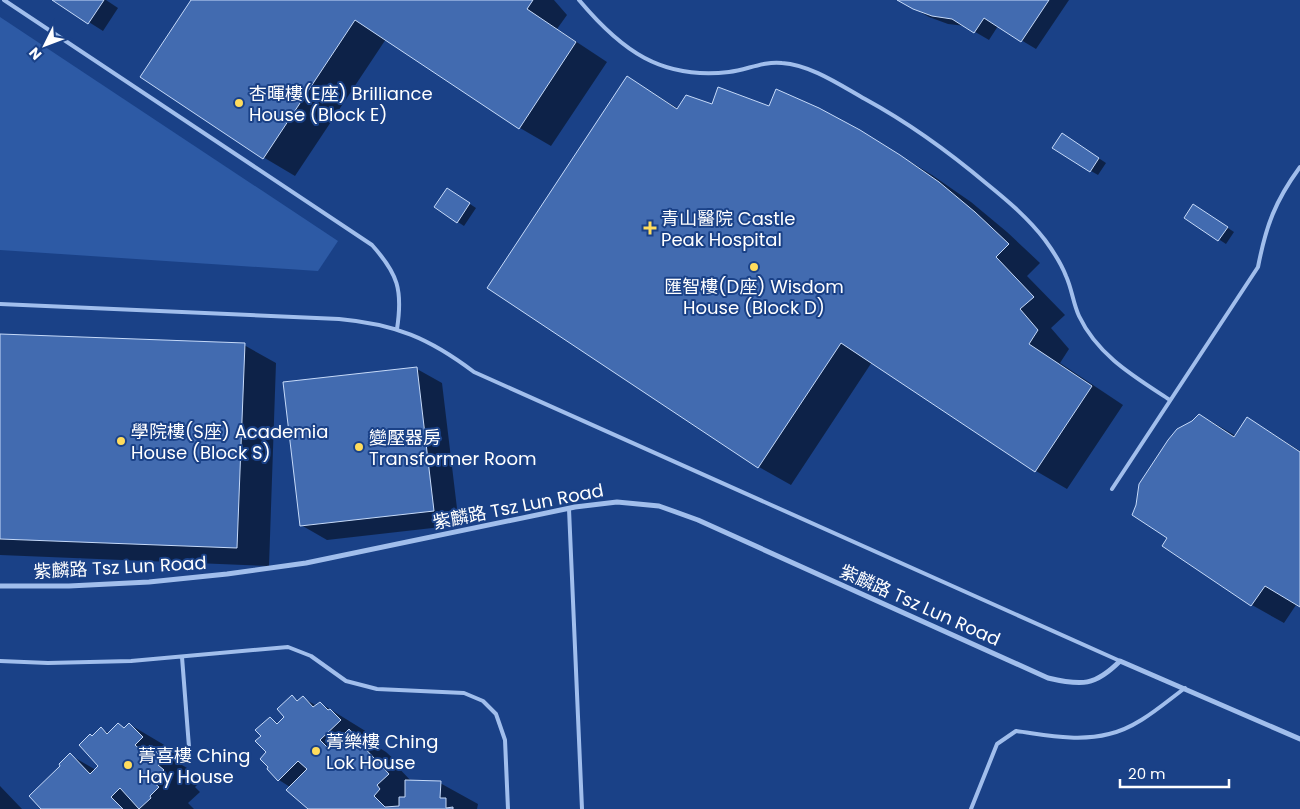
<svg xmlns="http://www.w3.org/2000/svg" width="1300" height="809" font-family="Poppins,'Noto Sans TC',sans-serif">
<style>
.green{fill:#2d5aa5}
.shadow{fill:#0007}
.building{fill:#426bb0;stroke:#c6daf9}
.lines{fill:none;stroke-linecap:round;stroke-linejoin:round}
.service{stroke:#a1beec;stroke-width:4}
.minor{stroke:#a1beec;stroke-width:5}
.poi-dot{fill:#ffdc5d;stroke:#1a4187;stroke-width:2}
.labels{text-anchor:middle;dominant-baseline:central;stroke-width:4;stroke-linejoin:round;paint-order:stroke}
.poi-label{font-size:18px;fill:#fff;stroke:#1a4187;text-anchor:start}
.street-label{font-size:18px;fill:#fff;stroke:#1a4187}
</style>
<rect width="100%" height="100%" fill="#1a4187"/>
<path class="green" d="M0 17 338 241 318 271 0 250Z"/>
<path class="shadow" d="M54 0H106L118 8 103 31Z
M193 0H554L567 15 557 29 607 62 551 146 520 128 386 39 295 176 263 157Z
M899 0H1069L1036 49 998 26 989 40 965 26 948 24 929 17Z
M628 78 679 109 713 106 770 107 860 131 932 175 971 202 1007 232 1040 263 1027 276 1065 315 1051 328 1069 349 1060 363 1123 405 1067 489 1036 471 872 362 791 485 759 467 489 288Z
M1070 139 1106 163 1098 175 1091 171Z
M455 194 476 208 464 226 458 222Z
M1201 210 1234 232 1226 244 1186 218Z
M0 335 244 345 276 363 269 566 0 555Z
M417 369 442 383 459 525 327 540 301 525Z
M1200 415 1236 436 1247 418 1300 451V607L1296 605 1284 623 1252 605 1164 545 1168 538 1192 422Z
M292 697 299 701 303 698 317 706 320 703 367 732 378 742 375 745 386 752 397 762 395 764 412 782 440 783 478 804 477 809H310L290 787 279 780 262 736 270 718 279 724 286 717Z
M118 724 125 728 129 724 166 746 180 759 177 762 187 768 200 782 195 787 200 792 188 803 194 809H42L62 766 70 755 96 770 100 766 93 737 101 729 109 733Z
M0 786 22 809H0Z"/>
<path class="building" d="M52 0H104L88 24Z
M191 0H533L527 9 576 42 519 129 355 20 263 159 140 77Z
M897 0H1049L1021 42 984 18 974 33 952 19 932 16 913 9Z
M627 76 677 109 686 95 712 104 718 87 769 106 776 89 819 108 860 130 900 155 939 182 975 212 1009 244 996 257 1034 297 1020 309 1038 330 1029 344 1092 386 1035 472 841 343 758 468 487 288Z
M1062 133 1099 158 1090 172 1052 148Z
M447 188 470 203 457 223 434 207Z
M1193 204 1228 227 1218 241 1184 218Z
M0 334 245 343 237 548 0 539Z
M417 367 434 511 300 526 283 382Z
M1199 414 1234 437 1247 417 1300 452V607L1265 586 1251 606 1162 546 1167 538 1132 515 1136 505 1139 484 1168 440 1177 429 1192 421Z
M292 695 297 701 303 696 313 707 320 702 328 710 330 709 341 720 320 740 329 749 349 729 360 741 359 742 389 774 377 785 380 789 374 796 385 807 399 806V797H405V780L441 781 440 798H446V808L453 807V809H308L286 790 307 769 298 761 278 781 267 769 268 767 260 759 266 752 255 741 261 736 255 730 270 717 277 724 284 717 277 709Z
M118 723 124 728 129 723 143 737 135 745 143 752 150 745 164 760 158 765 164 770 152 781 159 787 150 796 151 798 139 809 120 788 111 797 123 809H41L29 796 60 766 59 764 70 753 90 774 98 766 79 745 90 734 92 736 101 727 107 734Z"/>
<g class="lines">
<path class="service" d="M4 0 372 245C398 274 403 290 397 329
M579 0C621 50 661 80 729 72 747 70 763 61 782 63 811 65 840 85 865 99 909 123 949 152 987 184 1008 201 1028 218 1045 240 1053 251 1061 263 1066 276 1072 289 1073 303 1079 316 1098 356 1135 377 1170 400
M0 304 339 319C395 324 429 338 474 372L1120 661
M1112 489 1258 267C1266 226 1275 201 1300 167
M569 509 582 809
M182 657 189 747
M0 661 48 663 131 661 288 647 311 656 346 681 377 689 464 693 483 701 496 714 505 740 508 809
M971 809 997 744 1016 731C1047 735 1078 742 1109 734 1137 728 1162 705 1185 688"/>
<path class="minor" d="M0 586H69L149 582 227 574 306 563 575 507 617 502 659 506 698 520 1048 678C1082 686 1095 686 1120 661L1300 739"/>
</g>
<g class="poi-dot">
<circle cx="239" cy="103" r="5"/>
<path d="M647.5 220.5h5v5h5v5h-5v5h-5v-5h-5v-5h5z"/>
<circle cx="754" cy="267" r="5"/>
<circle cx="121" cy="441" r="5"/>
<circle cx="359" cy="447" r="5"/>
<circle cx="316" cy="751" r="5"/>
<circle cx="128" cy="765" r="5"/>
</g>
<g class="labels">
<g class="poi-label">
<text x="249" y="93">杏暉樓(E座) Brilliance<tspan x="249" dy="21">House (Block E)</tspan></text>
<text x="661" y="218">青山醫院 Castle<tspan x="661" dy="21">Peak Hospital</tspan></text>
<text x="754" y="286" text-anchor="middle">匯智樓(D座) Wisdom<tspan x="754" dy="21">House (Block D)</tspan></text>
<text x="131" y="431">學院樓(S座) Academia<tspan x="131" dy="21">House (Block S)</tspan></text>
<text x="369" y="437">變壓器房<tspan x="369" dy="21">Transformer Room</tspan></text>
<text x="326" y="741">菁樂樓 Ching<tspan x="326" dy="21">Lok House</tspan></text>
<text x="138" y="755">菁喜樓 Ching<tspan x="138" dy="21">Hay House</tspan></text>
</g>
<g class="street-label">
<text transform="translate(518 506) rotate(-11)">紫麟路 Tsz Lun Road</text>
<text transform="translate(120 567) rotate(-3)">紫麟路 Tsz Lun Road</text>
<text transform="translate(920 605) rotate(24)">紫麟路 Tsz Lun Road</text>
</g>
</g>
<g transform="translate(45 45) rotate(228)" stroke="#1a4187" stroke-width="4" paint-order="stroke">
<path d="M0-4L9 19L0 12L-9 19Z" fill="#ffffff"/>
<text y="-8" font-size="14" font-weight="bold" text-anchor="middle" fill="#ffffff">N</text>
</g>
<path d="M1120 779v8h109v-8" fill="none" stroke="#ffffff" stroke-width="2.5"/>
<text x="1128" y="779" font-size="15" fill="#ffffff" stroke="#1a4187" stroke-width="4" paint-order="stroke">20 m</text>
</svg>
